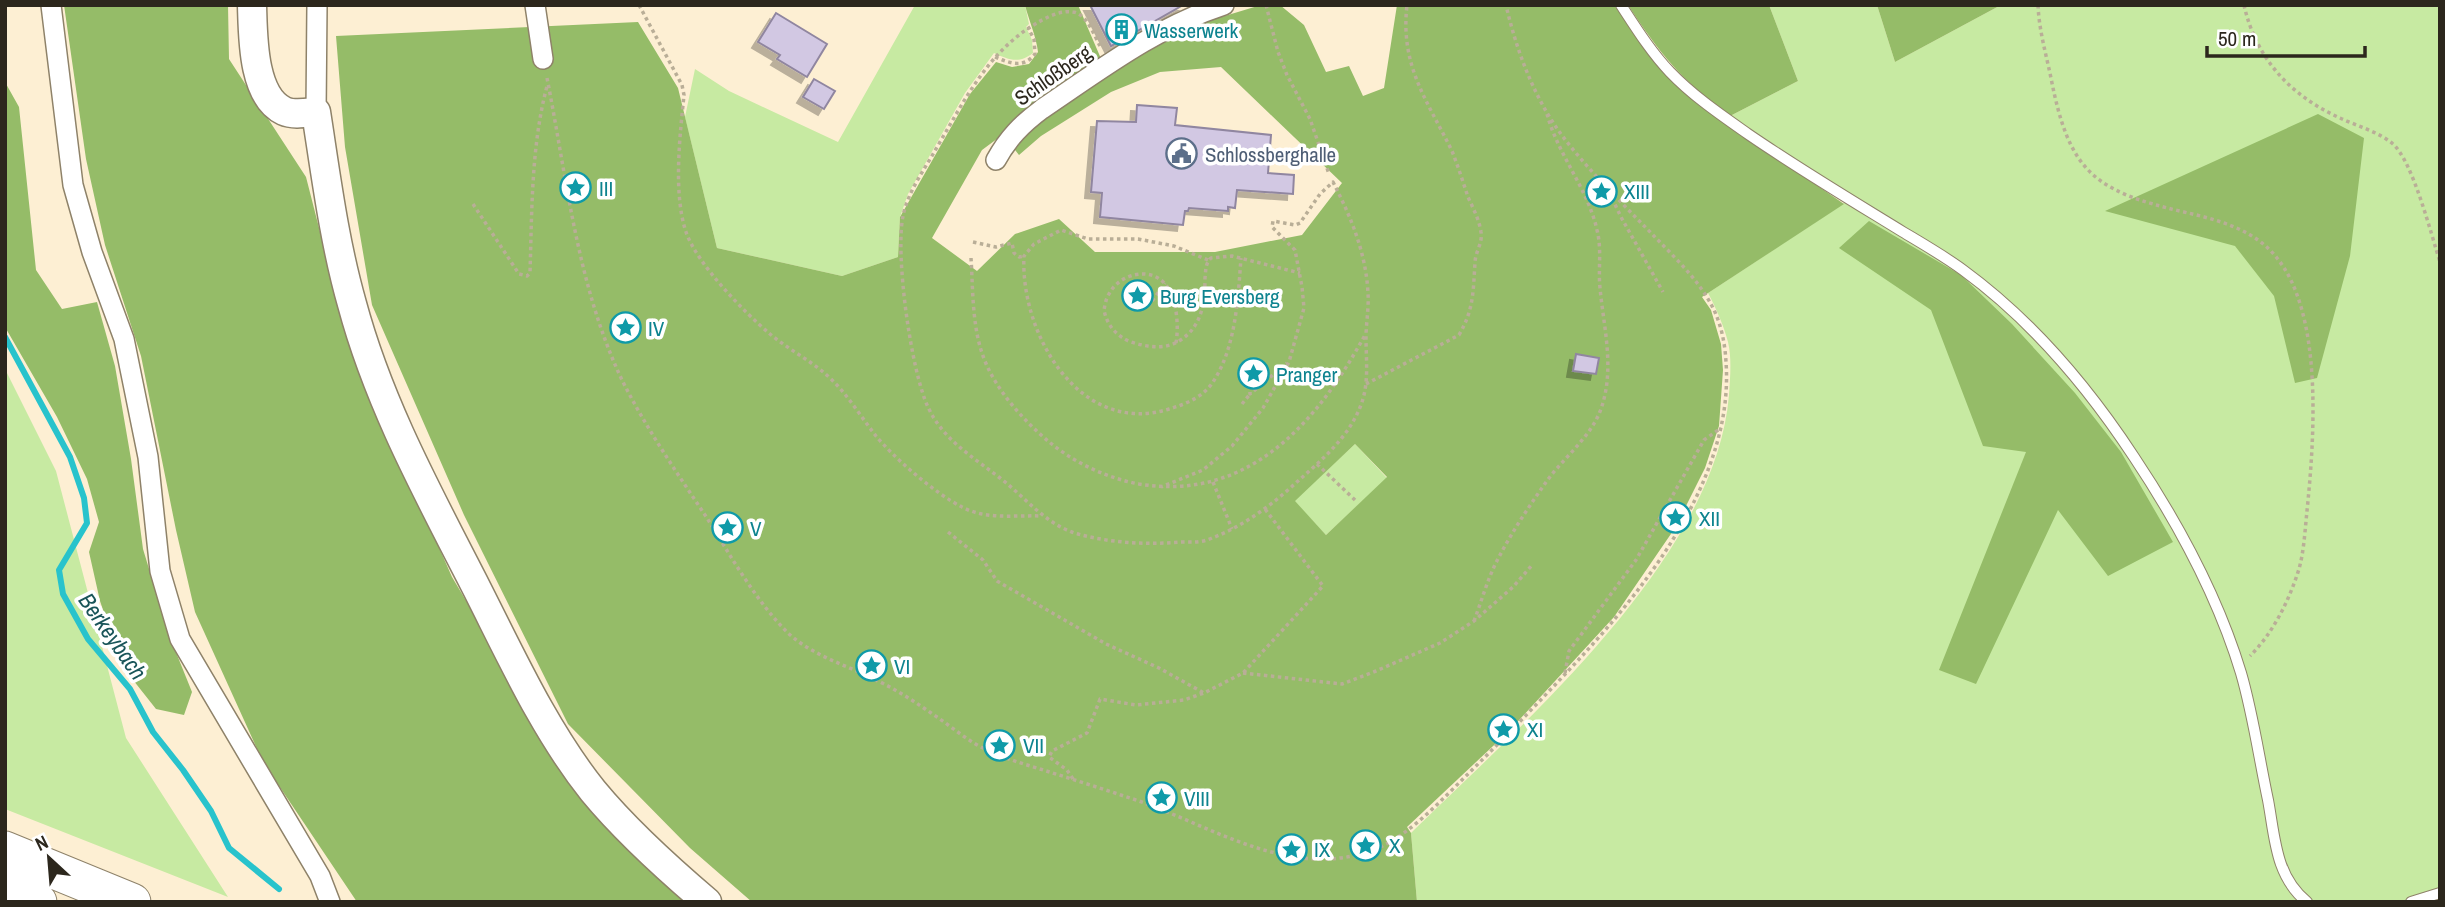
<svg xmlns="http://www.w3.org/2000/svg" width="2445" height="907" font-family="'Archivo Narrow',sans-serif">
<style>
.green{fill:#c7eaa2}
.forest{fill:#95bc68;fill-rule:evenodd}
.lines{fill:none;stroke-linecap:round;stroke-linejoin:round}
.stream{stroke:#28c3cc;stroke-width:6}
.building{fill:#d2c8e3;stroke:#9086a0;stroke-width:2;filter:url(#shadow)}
.lane-casing{stroke:#8e8269;stroke-width:12}
.street-casing{stroke:#8e8269;stroke-width:22}
.secondary-casing{stroke:#8e8269;stroke-width:31}
.highway-casing{stroke:#8e8269;stroke-width:39}
.path{stroke:#b9ae97;stroke-width:3.5;stroke-dasharray:3.5 3.5;stroke-linecap:butt}
.lane{stroke:#fff;stroke-width:10}
.street{stroke:#fff;stroke-width:19}
.secondary{stroke:#fff;stroke-width:28}
.highway{stroke:#fff;stroke-width:37}
.labels{text-anchor:middle;dominant-baseline:central;stroke-width:7;stroke-linejoin:round;paint-order:stroke}
.culture-label{font-size:21px;fill:#0d838f;stroke:#fff;text-anchor:start}
.street-label{font-size:21px;fill:#2c271d;stroke:#fff}
.service-label{font-size:21px;fill:#4e5e75;stroke:#fff;text-anchor:start}
.water-label{font-size:23px;font-style:italic;fill:#1a5559;stroke:#fff}
</style>
<defs>
<filter id="shadow"><feDropShadow dx="-6" dy="6" stdDeviation="0" flood-color="#0004"/></filter>
</defs>
<rect width="100%" height="100%" fill="#fdefd3"/>
<path class="green" d="M915 5H1025L1029 24 1026 27 1032 40 1033 53C1019 64 1009 60 994 53L965 93 908 194 900 217 898 257 842 276 717 248 685 117 695 69 729 91 838 142Z
M1769 5H1877L1895 62 2001 5H2440V893L2414 902H1417L1411 833C1522 724 1716 558 1729 395 1730 378 1732 359 1728 342 1724 326 1716 308 1708 293L1843 204 1849 194 1730 116 1798 81Z
M5 369 56 471 126 738 228 897 5 809Z
M1355 444 1387 478 1326 535 1294 501Z"/>
<path class="forest" d="M64 5H228L229 59 306 177 348 341 452 577 587 805 684 902H357L263 762 195 612 176 530 141 356 105 245 86 159Z
M1025 5H1078L1102 61 982 150 932 238 977 271 1015 234 1059 219 1095 252H1215L1302 235 1342 183 1221 67 1160 72 1111 92 1041 136 1019 155 1012 146 1028 129 1148 47 1195 25 1261 5H1280L1304 25 1326 72 1349 66 1363 96 1384 88 1397 5H1614L1665 73 1699 104 1844 204 1702 297 1711 310 1721 344 1723 370 1719 426 1705 468 1675 528 1614 617 1509 731 1407 827 1411 833 1417 902H752L690 848 568 724 464 515 372 305 345 147 336 36 638 22 678 88 717 248 842 276 898 257 900 217 970 94 996 62 1012 67 1029 64 1038 52C1036 36 1029 21 1025 5ZM1355 444 1387 477 1326 535 1295 501Z
M1628 5H1769L1798 81 1730 116C1682 81 1660 54 1628 5Z
M1877 5H2001L1895 62Z
M5 82 19 107 36 270 62 309 97 302 115 366 131 459 143 549 169 635 192 692 184 715 156 709 122 666 100 601 89 552 99 522 87 479 57 417 5 327Z
M2318 114 2364 138 2350 256 2317 378 2295 383 2274 296 2235 246 2105 211Z
M1869 221 1961 275 2012 324 2075 393 2121 452 2173 542 2108 576 2058 510 1976 684 1939 670 2026 452 1983 446 1931 310 1839 248Z"/>
<g class="lines">
<path class="stream" d="M5 337 70 457 84 498 87 523 59 570 63 594 88 639 130 689 153 732 183 770 211 811 229 848 279 889"/>
</g>
<path class="building" d="M1090 5H1183L1111 46Z
M776 13 827 44 807 77 777 59 780 55 758 42Z
M814 79 835 91 824 109 803 97Z
M1137 105 1177 108 1175 125 1271 135 1268 173 1294 175 1293 194 1237 190 1235 208 1228 207V211L1189 208 1188 211H1185L1183 225 1100 217 1102 193 1091 192 1097 121 1136 122Z
M1576 354 1599 358 1596 374 1573 371Z"/>
<g class="lines">
<defs>
<path id="lane" d="M1621 5C1636 28 1651 52 1670 72 1693 96 1721 115 1748 134 1799 169 1851 200 1903 232 1923 244 1944 256 1963 270 2030 319 2088 387 2134 457 2178 523 2218 597 2241 673 2253 714 2259 758 2268 800 2275 837 2275 876 2307 902
M2411 902 2440 893"/>
<path id="street" d="M51 5 73 185 92 252 124 339 148 457 160 571 180 639 320 876 330 902
M535 5 543 59
M316 112 317 5
M996 160C1008 138 1022 124 1042 109 1100 70 1156 27 1224 5"/>
<path id="secondary" d="M252 5C253 35 252 96 284 111 293 115 305 113 316 112 326 176 334 241 352 304 379 405 430 497 477 589 512 658 545 731 593 791 626 831 667 868 707 902"/>
<path id="highway" d="M5 850 132 902
M5 888 38 902"/>
</defs>
<use href="#lane" class="lane-casing"/>
<use href="#street" class="street-casing"/>
<use href="#secondary" class="secondary-casing"/>
<use href="#highway" class="highway-casing"/>
<path class="path" d="M639 5 682 85 684 95C680 135 673 193 686 232 697 264 744 312 770 334 789 350 812 361 830 378 848 395 861 417 876 436 895 459 936 494 962 507 986 520 1014 515 1040 516
M1266 5 1278 52 1287 75 1310 119 1329 174
M2038 5C2039 30 2046 54 2051 78 2069 171 2093 191 2184 212 2218 220 2254 229 2277 258 2324 316 2314 441 2307 511 2305 530 2304 551 2299 569 2289 601 2273 633 2250 656
M2244 5C2256 59 2291 96 2340 118 2357 126 2379 132 2393 144 2413 162 2431 234 2440 262
M1100 46C1094 35 1087 14 1073 12 1061 10 1047 17 1037 23 988 51 965 100 937 147 925 169 908 191 903 216 895 255 911 371 928 407 943 440 973 457 1000 478 1026 498 1046 525 1078 534 1111 543 1147 545 1181 542 1192 542 1202 543 1212 538 1244 526 1273 504 1298 481 1323 459 1351 435 1362 402 1369 381 1366 359 1366 338 1366 323 1369 308 1368 293 1366 253 1351 217 1333 182L1320 194 1300 223 1295 225 1273 221 1272 227 1295 250 1302 287 1304 308 1289 362 1263 408 1232 446 1203 470 1161 487
M995 57C1010 63 1023 69 1035 54L1034 39 1028 28
M547 78C567 179 577 285 622 380 646 428 677 473 707 518 730 555 756 601 787 632 812 656 847 665 878 681 899 691 918 704 937 717 953 728 968 741 985 749 1003 758 1021 763 1040 769 1072 779 1106 790 1139 801 1213 827 1289 879 1371 851 1409 837 1441 800 1470 772 1508 734 1546 695 1582 656 1653 579 1734 472 1726 362 1725 343 1721 323 1712 306 1698 279 1674 257 1653 235 1624 205 1593 175 1567 142 1536 103 1517 53 1506 5
M1609 192 1621 217 1663 292
M473 204 519 274 527 276 530 273C532 211 531 147 547 86
M973 242 996 247 1012 243 1014 253 1019 257 1024 256
M971 258C973 289 972 323 982 353 993 387 1022 419 1048 441 1073 462 1106 478 1139 484 1248 502 1317 423 1365 335
M1208 260 1174 246 1138 239H1088L1061 230 1034 244 1024 256C1020 333 1079 437 1169 409 1186 404 1203 397 1213 382 1236 347 1238 298 1241 258
M1147 303 1150 304 1165 283
M1176 343C1179 326 1177 298 1165 284 1150 266 1119 274 1109 294 1106 298 1105 305 1104 310 1107 325 1116 336 1131 342 1147 347 1164 350 1179 341 1202 327 1205 303 1205 278 1206 270 1205 264 1211 258L1232 256 1300 273
M1250 378V394L1287 363
M1366 384 1459 335C1474 309 1473 292 1475 263 1475 252 1483 243 1481 232 1479 219 1473 208 1468 197 1463 182 1458 166 1452 151 1427 100 1400 66 1407 5
M1242 404 1250 394
M1317 464 1355 500
M1213 482 1232 529
M948 532 983 560 997 581 1106 644 1159 668 1204 693
M1474 621C1482 600 1488 577 1499 557 1512 532 1528 508 1544 485 1560 461 1587 441 1599 414 1616 373 1604 330 1600 288 1598 269 1602 249 1597 230 1588 189 1558 155 1547 114
M1243 673 1342 684 1376 671 1440 643 1474 621 1513 587 1533 564
M1565 673 1569 651 1636 560 1704 440 1721 428
M1073 779 1067 770 1049 757 1052 751 1087 733 1100 699 1136 705 1184 700 1204 693 1243 673 1323 586 1265 509"/>
<use href="#lane" class="lane"/>
<use href="#street" class="street"/>
<use href="#secondary" class="secondary"/>
<use href="#highway" class="highway"/>
</g>
<defs>
<symbol id="building-ring" viewBox="-11 -11 22 22"><circle r="9.5" fill="#fff" stroke="#0f9aa8" stroke-width="1.5"/><path d="M-4-6H4V6H1V3H-1V6H-4ZM-2.5-4.3h1.7v1.8h-1.7ZM.8-4.3h1.7v1.8H.8ZM-2.5-1h1.7V.8h-1.7ZM.8-1h1.7V.8H.8Z" fill="#0f9aa8"/></symbol>
<symbol id="civic-ring" viewBox="-11 -11 22 22"><circle r="9.5" fill="#fff" stroke="#5c6f8a" stroke-width="1.5"/><path d="M-.6-6.5H3V-4.5H.6V-3L4-1V1h2V6H-6V1h2V-1L-.6-3ZM-1.2 2.5V6h2.4V2.5Z" fill="#5c6f8a"/></symbol>
<symbol id="sight-ring" viewBox="-11 -11 22 22"><circle r="9.5" fill="#fff" stroke="#0f9aa8" stroke-width="1.5"/><path d="M0-6L1.8-2.2L6-1.7L2.9 1.2L3.7 5.4L0 3.3L-3.7 5.4L-2.9 1.2L-6-1.7L-1.8-2.2Z" fill="#0f9aa8"/></symbol>
</defs>
<g fill-rule="evenodd">
<use href="#building-ring" x="1104" y="12" width="35" height="35"/>
<use href="#civic-ring" x="1164" y="136" width="35" height="35"/>
<use href="#sight-ring" x="558" y="170" width="35" height="35"/>
<use href="#sight-ring" x="1584" y="174" width="35" height="35"/>
<use href="#sight-ring" x="1120" y="278" width="35" height="35"/>
<use href="#sight-ring" x="608" y="310" width="35" height="35"/>
<use href="#sight-ring" x="1236" y="356" width="35" height="35"/>
<use href="#sight-ring" x="1658" y="500" width="35" height="35"/>
<use href="#sight-ring" x="710" y="510" width="35" height="35"/>
<use href="#sight-ring" x="854" y="648" width="35" height="35"/>
<use href="#sight-ring" x="1486" y="712" width="35" height="35"/>
<use href="#sight-ring" x="982" y="728" width="35" height="35"/>
<use href="#sight-ring" x="1144" y="780" width="35" height="35"/>
<use href="#sight-ring" x="1348" y="828" width="35" height="35"/>
<use href="#sight-ring" x="1274" y="832" width="35" height="35"/>
</g>
<g class="labels">
<g class="culture-label">
<text x="1144" y="30">Wasserwerk</text>
<text x="599" y="188">III</text>
<text x="1624" y="191">XIII</text>
<text x="1160" y="296">Burg Eversberg</text>
<text x="648" y="328">IV</text>
<text x="1276" y="374">Pranger</text>
<text x="1699" y="518">XII</text>
<text x="750" y="528">V</text>
<text x="894" y="666">VI</text>
<text x="1527" y="729">XI</text>
<text x="1023" y="745">VII</text>
<text x="1184" y="798">VIII</text>
<text x="1389" y="845">X</text>
<text x="1314" y="849">IX</text>
</g>
<g class="street-label">
<text transform="translate(1053 75) rotate(-35)">Schloßberg</text>
</g>
<g class="service-label">
<text x="1205" y="154">Schlossberghalle</text>
</g>
<g class="water-label">
<text transform="translate(113 636) rotate(55)">Berkeybach</text>
</g>
</g>
<rect width="2445" height="907" fill="none" stroke="#2c271d" stroke-width="14"/>
<g transform="translate(49 858) rotate(334)" stroke="#ffffff" stroke-width="5" paint-order="stroke">
<path d="M0-5L12 26L0 18L-12 26Z" fill="#2c271d"/>
<text y="-10" font-size="19" font-weight="bold" text-anchor="middle" fill="#2c271d">N</text>
</g>
<path d="M2207 46v10h158v-10" fill="none" stroke="#2c271d" stroke-width="3.5"/>
<text x="2218" y="46" font-size="21" fill="#2c271d" stroke="#ffffff" stroke-width="5" paint-order="stroke">50 m</text>
</svg>
